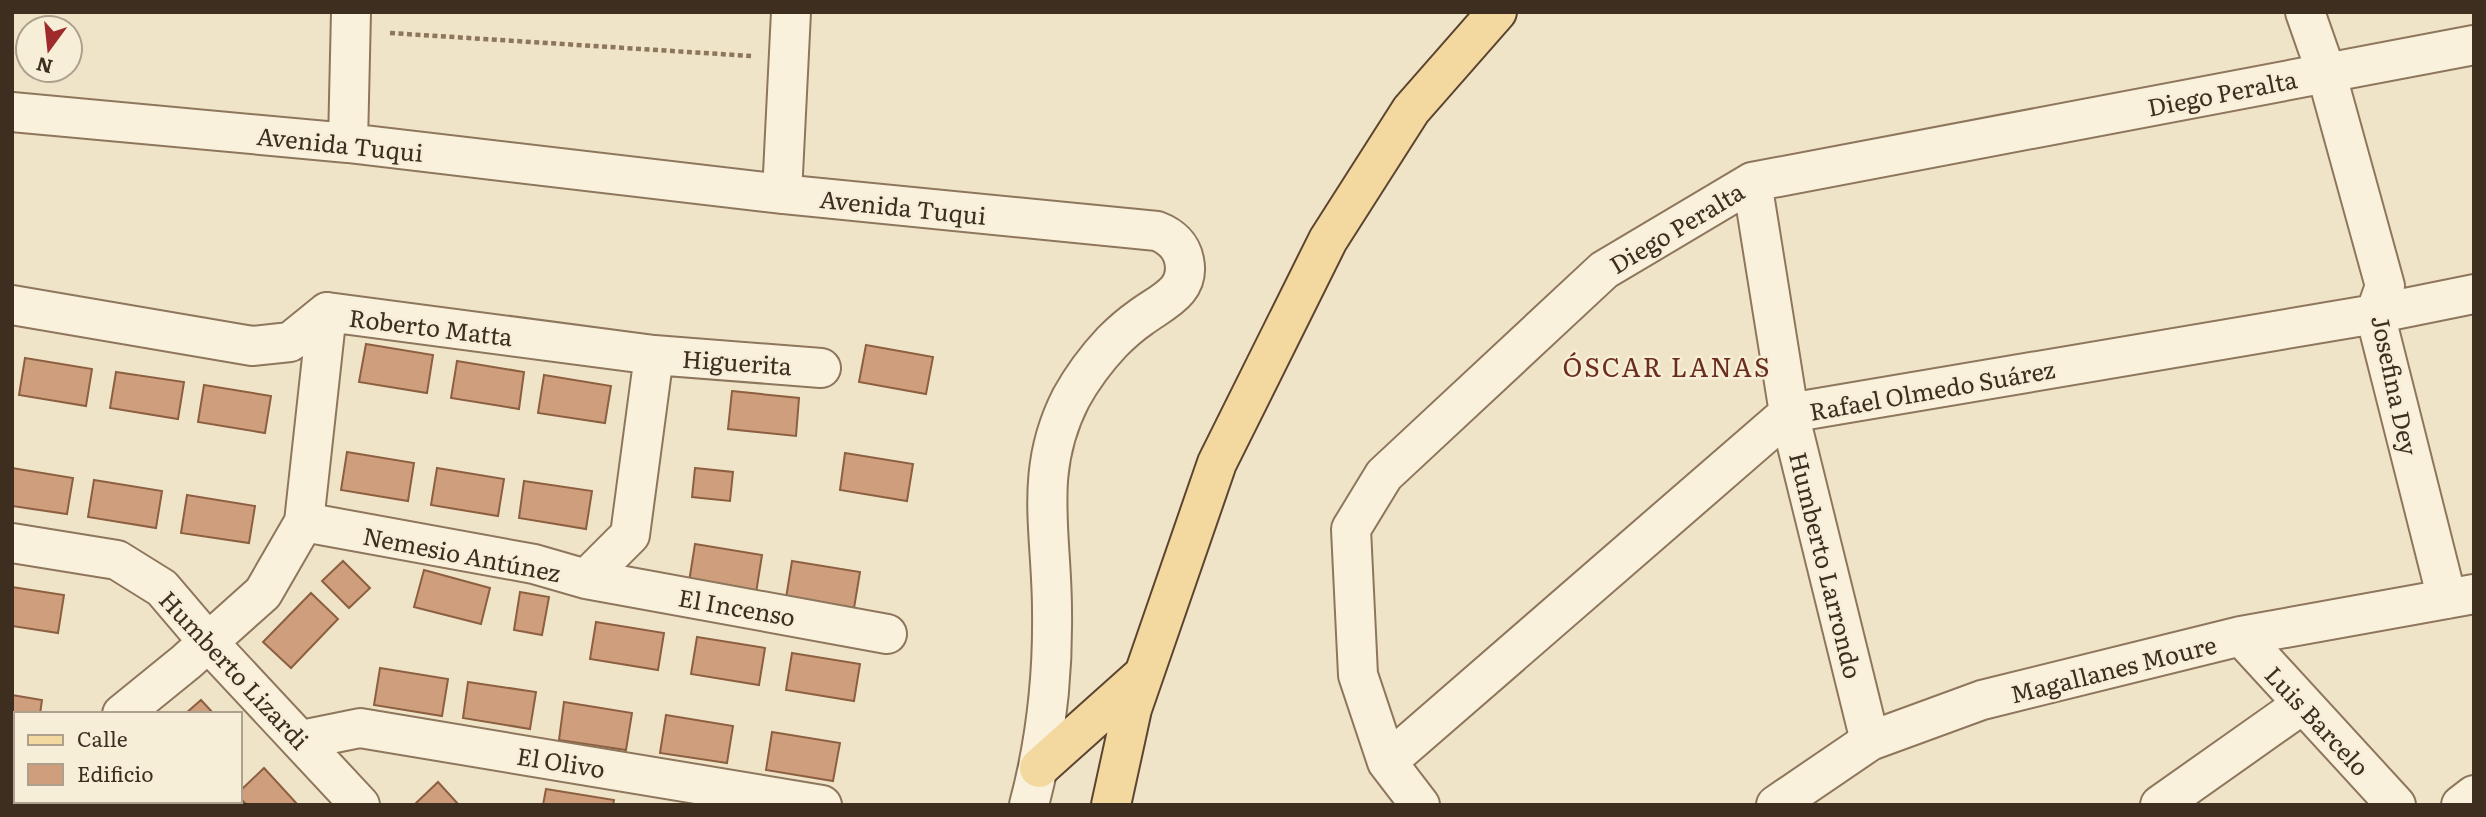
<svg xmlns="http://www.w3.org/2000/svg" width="2486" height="817" font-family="Literata,serif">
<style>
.building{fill:#cf9f7d;stroke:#8d5f41;stroke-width:2}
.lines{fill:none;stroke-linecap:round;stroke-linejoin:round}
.minor-casing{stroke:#8d765c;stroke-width:42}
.major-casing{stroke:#5b4430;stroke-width:42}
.path{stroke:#8d765c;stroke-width:4.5;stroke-dasharray:5 3.5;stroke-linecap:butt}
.minor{stroke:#faf1dc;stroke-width:38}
.major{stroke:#f3d9a0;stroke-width:38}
.labels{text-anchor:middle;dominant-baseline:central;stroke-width:5;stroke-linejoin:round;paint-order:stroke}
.street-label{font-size:24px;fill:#3d2e20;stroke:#f7eed8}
.neighbourhood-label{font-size:26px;letter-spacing:2px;fill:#6b2e1e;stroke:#f7eed8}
</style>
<rect width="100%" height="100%" fill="#f0e4c8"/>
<path class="building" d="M366 344 433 355 427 393 359 382Z
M866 345 933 357 926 394 859 382Z
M25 358 92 369 86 406 19 395Z
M457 361 524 372 519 409 451 398Z
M116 372 184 382 178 419 110 408Z
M544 375 611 386 605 423 538 413Z
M204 385 271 396 265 433 198 422Z
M732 391 799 398 796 436 728 429Z
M347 452 414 463 408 501 341 490Z
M845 453 913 464 907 501 840 490Z
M12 468 73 478 67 514 12 506Z
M437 468 504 479 498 516 431 505Z
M695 468 733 472 730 501 692 497Z
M94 480 162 491 156 528 88 517Z
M524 481 592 491 586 529 519 518Z
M187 495 255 506 249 543 181 533Z
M695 544 762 555 756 593 689 582Z
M343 561 370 588 349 608 322 581Z
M792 561 860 572 854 608 786 598Z
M424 570 490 588 481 624 414 607Z
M12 587 64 595 58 633 12 626Z
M520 592 549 597 542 635 514 630Z
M311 593 338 619 291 668 263 642Z
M596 622 664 633 658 670 590 659Z
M697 637 765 648 759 685 691 674Z
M792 653 860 664 854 701 786 690Z
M380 668 448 679 442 716 374 705Z
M468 682 536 692 530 729 463 718Z
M12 695 42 700 40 714H16V734H12Z
M201 700 214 714H185Z
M564 702 632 713 626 750 559 740Z
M666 715 733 726 727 763 660 753Z
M772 732 840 743 833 781 766 770Z
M264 768 298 805H247L240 798V791Z
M438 782 459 805H414Z
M546 789 614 800 613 805H543Z"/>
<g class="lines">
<defs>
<path id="minor" d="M2305 12 2326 72 2385 286 2375 314 2447 599
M12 112 348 143 782 194 1157 231C1170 236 1181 245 1184 260 1191 292 1161 302 1140 318 1130 325 1120 334 1112 342 1097 358 1082 378 1071 398 1033 472 1052 532 1052 611 1053 676 1046 741 1029 805
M348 143 351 12
M1752 182 1789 413 1870 741
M782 194 791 12
M12 305 252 346 290 342 327 312 654 355 821 368
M304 522 534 564 586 579 887 634
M12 543 117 560 162 588 208 642 360 805
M586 579 630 535 654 355
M2241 636 2396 805
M122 714 186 662 263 593 304 522 327 312
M301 740 360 728 822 805
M1387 762 1789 413 2375 314 2474 294
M12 768 16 769
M103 801 107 805
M12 805 16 801
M1420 805 1387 762 1358 675 1351 529 1384 475 1604 270 1752 182 2474 45
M1776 805 1870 741 1982 700 2241 636 2474 594
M2160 805 2303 704
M2461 805 2474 795"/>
<path id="major" d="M1039 768 1143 675
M1111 805 1132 709 1217 463 1328 240 1411 110 1497 12"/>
</defs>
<use href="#minor" class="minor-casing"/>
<use href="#major" class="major-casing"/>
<path class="path" d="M390 33 751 56"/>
<use href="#minor" class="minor"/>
<use href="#major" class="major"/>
</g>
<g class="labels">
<g class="street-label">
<text transform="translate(2222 92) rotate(-11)">Diego Peralta</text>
<text transform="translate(340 143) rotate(6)">Avenida Tuqui</text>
<text transform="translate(903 206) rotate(6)">Avenida Tuqui</text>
<text transform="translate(1676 227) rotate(-31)">Diego Peralta</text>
<text transform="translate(431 326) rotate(7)">Roberto Matta</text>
<text transform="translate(737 361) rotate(4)">Higuerita</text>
<text transform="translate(2396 385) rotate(78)">Josefina Dey</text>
<text transform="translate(1932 389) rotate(-10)">Rafael Olmedo Suárez</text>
<text transform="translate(462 553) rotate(11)">Nemesio Antúnez</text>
<text transform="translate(1827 565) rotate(76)">Humberto Larrondo</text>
<text transform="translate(737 606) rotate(10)">El Incenso</text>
<text transform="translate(2113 668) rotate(-14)">Magallanes Moure</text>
<text transform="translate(235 669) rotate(47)">Humberto Lizardi</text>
<text transform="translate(2318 720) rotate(47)">Luis Barcelo</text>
<text transform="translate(561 761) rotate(9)">El Olivo</text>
</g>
<g class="neighbourhood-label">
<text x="1667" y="365">ÓSCAR LANAS</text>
</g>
</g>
<rect width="2486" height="817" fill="none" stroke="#3d2e20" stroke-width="28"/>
<rect x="14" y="712" width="228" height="91" fill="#f7eed8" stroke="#ada18e" stroke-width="2"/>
<rect x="28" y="735" width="35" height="10" fill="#f3d9a0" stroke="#ada18e" stroke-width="2"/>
<text x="77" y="747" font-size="21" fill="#3d2e20">Calle</text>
<rect x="28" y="764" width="35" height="21" fill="#cf9f7d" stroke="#ada18e" stroke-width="2"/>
<text x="77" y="782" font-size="21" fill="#3d2e20">Edificio</text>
<g transform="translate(49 49) rotate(195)"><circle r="33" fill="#f7eed8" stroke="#ada18e" stroke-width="2"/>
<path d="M0-5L12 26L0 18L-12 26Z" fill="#9e2a2b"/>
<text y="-10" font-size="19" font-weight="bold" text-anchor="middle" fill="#3d2e20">N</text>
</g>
</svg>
